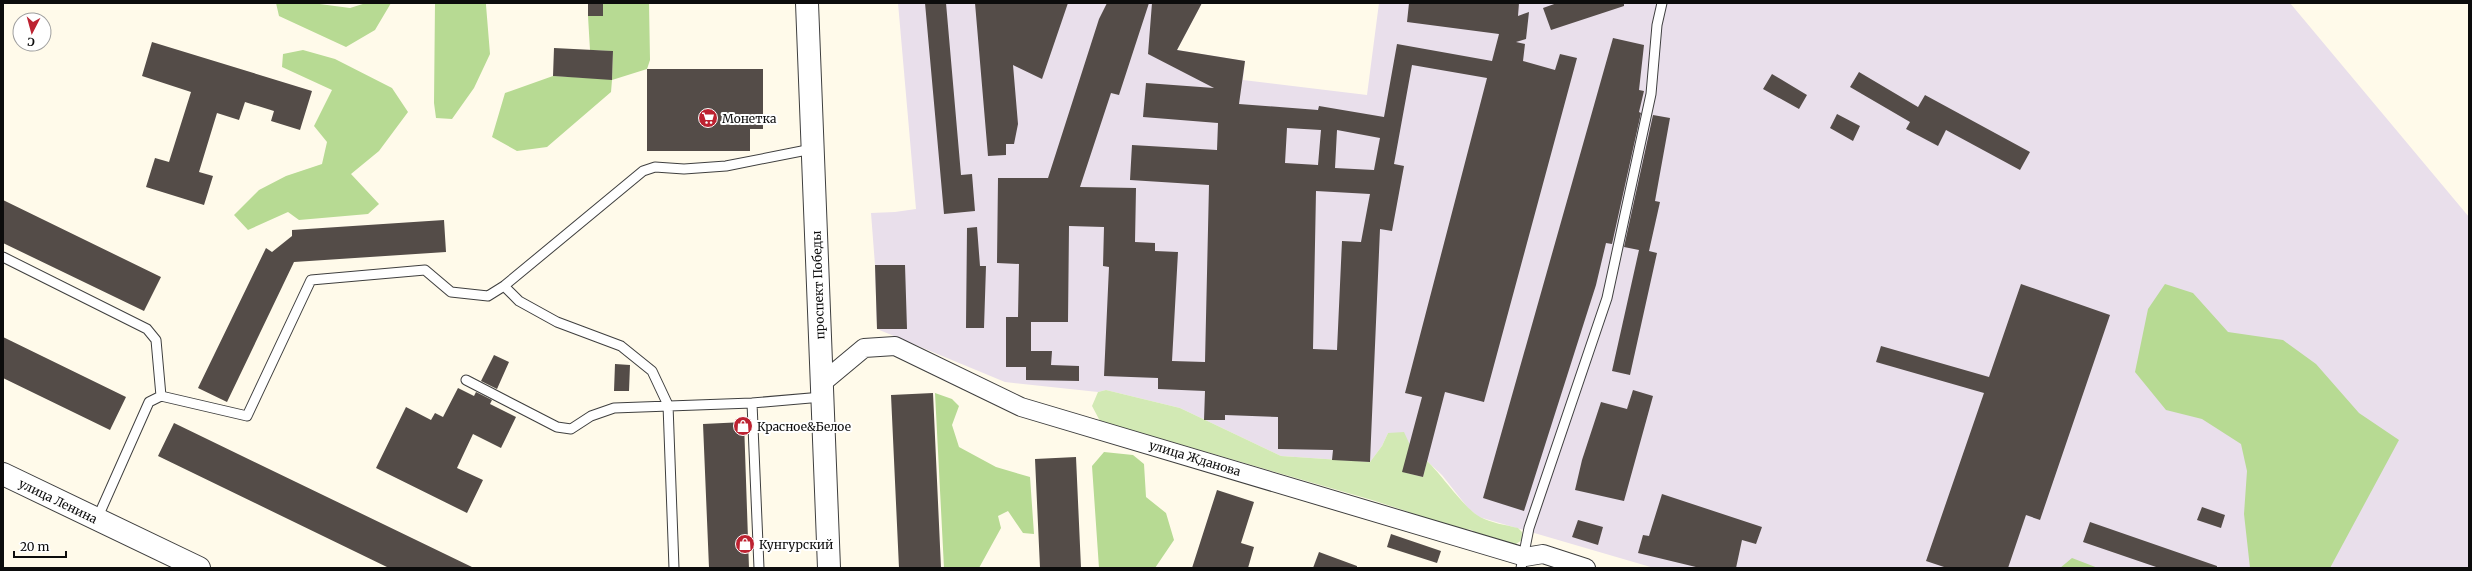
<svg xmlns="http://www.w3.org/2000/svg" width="2472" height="571" font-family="Merriweather,serif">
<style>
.industrial{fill:#e9dfeb}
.green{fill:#d2e9b4}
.forest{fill:#b7da93}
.building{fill:#544c48;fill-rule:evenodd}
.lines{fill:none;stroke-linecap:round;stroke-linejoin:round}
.service-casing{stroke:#3f3f3f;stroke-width:11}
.minor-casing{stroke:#3f3f3f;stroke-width:20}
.tertiary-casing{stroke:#3f3f3f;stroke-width:24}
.service{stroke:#fff;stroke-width:9}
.minor{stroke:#fff;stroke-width:18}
.tertiary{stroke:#fff;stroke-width:22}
.labels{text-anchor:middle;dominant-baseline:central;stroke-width:4;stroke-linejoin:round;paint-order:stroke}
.poi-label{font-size:12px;fill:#0c0c0c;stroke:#fff;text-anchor:start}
.street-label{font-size:12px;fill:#0c0c0c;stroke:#fff}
</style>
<rect width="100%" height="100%" fill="#fffaea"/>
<path class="industrial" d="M898 3H1202L1177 50 1245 61 1243 80 1367 95 1379 3H2290L2469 217V568H1654L1479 517 1468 508 1442 475 1427 461 1423 477 1402 472 1388 433 1382 446 1370 462 1281 456 1180 408 1106 390 1098 392 1005 382 877 329 875 265 871 213 895 212 916 209Z"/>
<path class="green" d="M1106 390 1180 408 1281 456 1370 462 1382 446 1388 433 1404 432 1410 445 1403 472 1423 477 1427 461C1442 475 1464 508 1480 517 1491 523 1506 525 1518 528L1522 532V540L1513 546 1482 540 1472 530 1431 523 1406 511 1372 500 1100 421 1092 406 1098 392Z"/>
<path class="forest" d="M276 3H312L350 8 366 3H391L375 30 346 47 279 16Z
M435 3H486V5L490 54 474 88 452 119 436 118 434 103Z
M603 3H649L650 60 647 69 612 80 611 92 547 147 517 151 492 137 505 93 553 76 612 79 613 51 590 50 588 16H603Z
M303 50 335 59 392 88 408 112 379 151 351 174 379 204 368 214 299 220 288 212 248 230 234 215 259 190 286 176 322 164 327 142 314 126 332 90 282 67 283 54Z
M2165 284 2193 293 2228 332 2283 340 2316 364 2359 413 2399 440 2330 568H2250L2244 514 2247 471 2241 444 2202 419 2166 410 2135 372 2148 309Z
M935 393 952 399 959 406 952 425 959 447 996 467 1030 477 1034 534 1023 533 1008 511 998 516 1001 528 979 568H944Z
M1104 452 1133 455 1144 464 1146 497 1166 513 1174 540 1155 568H1099L1092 466Z
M2072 558 2098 568H2060Z"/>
<path class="building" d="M588 3H603V16H588Z
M925 3H946L961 175 972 174 975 211 944 214Z
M975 3H1068L1042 79 1013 65 1018 124 1014 144H1006V155L988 156Z
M1107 3H1149L1119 95 1111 93 1080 187 1136 188 1135 242 1155 243V251L1178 252 1172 361 1205 362 1209 185 1130 180 1132 145 1217 150 1218 123 1143 117 1146 83 1214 88 1148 54 1152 3H1202L1177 50 1245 61 1239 104 1318 110 1319 106 1384 117 1397 44 1492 61 1499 34 1407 22 1409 3H1519L1518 16 1529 12 1526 39 1516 42 1525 44 1523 61 1555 70 1560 54 1577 58 1484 402 1445 392 1423 477 1402 472 1422 397 1405 393 1487 78 1412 65 1394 164 1404 166 1392 231 1380 229 1370 462 1332 460 1333 450 1278 449V417L1225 415V420H1204L1205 391 1158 389V378L1104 376 1109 267 1103 266 1104 227 1069 226 1068 322H1031V351H1052L1051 365 1079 366V381L1026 380V367H1006V317H1018L1019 264 997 263 998 178H1048L1099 19ZM1287 128 1321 130 1318 165 1285 163ZM1337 130 1380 138 1374 170 1335 168ZM1316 191 1370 194 1361 242 1342 241 1337 350 1313 349Z
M1557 3H1624V6L1551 30 1543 8Z
M1613 38 1644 45 1639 90 1644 91 1639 112 1641 113 1612 244 1606 243 1596 285 1524 511 1483 498Z
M152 42 312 91 300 130 271 121 274 111 245 102 239 120 217 113 199 172 213 176 204 205 146 187 155 158 169 162 191 92 142 76Z
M554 48 613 51 612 80 553 76Z
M647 69H763V129H750V151H647Z
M1859 72 1918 107 1925 95 2030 152 2020 170 1946 130 1938 146 1906 129 1910 122 1850 87Z
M1772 74 1807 95 1799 109 1763 89Z
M1837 114 1860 126 1853 141 1830 128Z
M1653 115 1670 118 1655 201 1660 202 1649 251 1657 253 1630 375 1612 371 1639 250 1624 247Z
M3 200 161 277 144 311 3 243Z
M444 220 446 252 294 262 227 402 198 388 266 248 272 252 292 236V230Z
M977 227 980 266H986L984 328H966L967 228Z
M875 265H905L907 329H877Z
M2021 284 2110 315 2040 520 2026 515 2008 568H1947L1926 561 1984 393 1876 362 1881 346 1989 377Z
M3 337 126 397 110 430 3 378Z
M494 355 509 362 497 389 481 381Z
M615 364 630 365 629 391H614Z
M458 388 474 396 476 392 492 400 490 404 516 417 501 448 473 434 457 468 483 480 467 513 376 468 406 407 431 420 435 413 443 417Z
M1633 390 1653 396 1624 501 1575 490 1582 460 1601 402 1627 409Z
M933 393 941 568H899L891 395Z
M744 422 749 568H709L703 424Z
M174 423 474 568H389L158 456Z
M1076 457 1081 568H1040L1035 459Z
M1217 490 1254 502 1241 543 1254 547 1248 568H1192Z
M1662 494 1762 527 1756 544 1742 540 1736 568H1700L1638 553 1643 535 1649 536Z
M2202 507 2225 515 2221 528 2197 520Z
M1578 520 1603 527 1598 545 1572 537Z
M2090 522 2217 566V568H2159L2083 542Z
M1391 534 1441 551 1437 563 1387 547Z
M1319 552 1357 566V568H1313Z"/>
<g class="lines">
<defs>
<path id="service" d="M3 257 147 329 156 340 161 396
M504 286 519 301 557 322 621 346 652 371 668 405 674 568
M466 380 557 427 571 429 591 416 614 408 752 403 822 397
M752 403 759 568
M97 519 149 402 161 396 247 416 311 280 425 270 451 292 488 296 504 286 643 171 655 167 684 169 726 166 812 149
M1521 568 1529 528 1607 298 1651 94 1657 25 1662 3"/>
<path id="minor" d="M822 383 864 348 895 346 1021 407 1525 557 1543 554 1586 568"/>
<path id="tertiary" d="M807 3 829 568
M3 474 199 568"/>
</defs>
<use href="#service" class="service-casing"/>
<use href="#minor" class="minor-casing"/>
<use href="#tertiary" class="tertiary-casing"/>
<use href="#service" class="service"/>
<use href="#minor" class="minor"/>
<use href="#tertiary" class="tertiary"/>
</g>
<defs>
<symbol id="supermarket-disc" viewBox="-11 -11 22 22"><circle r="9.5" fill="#bd2231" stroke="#fff"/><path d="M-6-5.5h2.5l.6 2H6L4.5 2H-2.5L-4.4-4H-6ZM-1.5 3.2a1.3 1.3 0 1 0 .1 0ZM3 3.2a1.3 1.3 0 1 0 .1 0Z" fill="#fff"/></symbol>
<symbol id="shop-disc" viewBox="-11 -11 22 22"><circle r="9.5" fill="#bd2231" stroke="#fff"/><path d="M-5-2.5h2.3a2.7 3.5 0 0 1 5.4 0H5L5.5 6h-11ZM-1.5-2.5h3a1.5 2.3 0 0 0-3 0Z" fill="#fff"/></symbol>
</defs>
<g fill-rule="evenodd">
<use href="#supermarket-disc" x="697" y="107" width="22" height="22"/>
<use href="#shop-disc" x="732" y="415" width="22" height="22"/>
<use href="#shop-disc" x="734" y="533" width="22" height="22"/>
</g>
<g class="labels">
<g class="poi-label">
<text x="722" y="118">Монетка</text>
<text x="757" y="426">Красное&amp;Белое</text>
<text x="759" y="544">Кунгурский</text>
</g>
<g class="street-label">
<text transform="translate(818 285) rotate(-92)">проспект Победы</text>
<text transform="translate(1195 458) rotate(17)">улица Жданова</text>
<text transform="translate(58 501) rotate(26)">улица Ленина</text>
</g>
</g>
<rect width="2472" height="571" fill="none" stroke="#0c0c0c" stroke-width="8"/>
<g transform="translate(32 32) rotate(186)"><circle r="19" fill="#ffffff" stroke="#9e9e9e"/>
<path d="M0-3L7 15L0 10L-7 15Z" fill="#bd2231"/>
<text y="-6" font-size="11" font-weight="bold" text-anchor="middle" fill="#0c0c0c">С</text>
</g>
<path d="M14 551v6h52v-6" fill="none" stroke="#0c0c0c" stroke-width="2"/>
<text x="20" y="551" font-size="12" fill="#0c0c0c" stroke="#ffffff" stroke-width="3" paint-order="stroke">20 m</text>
</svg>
